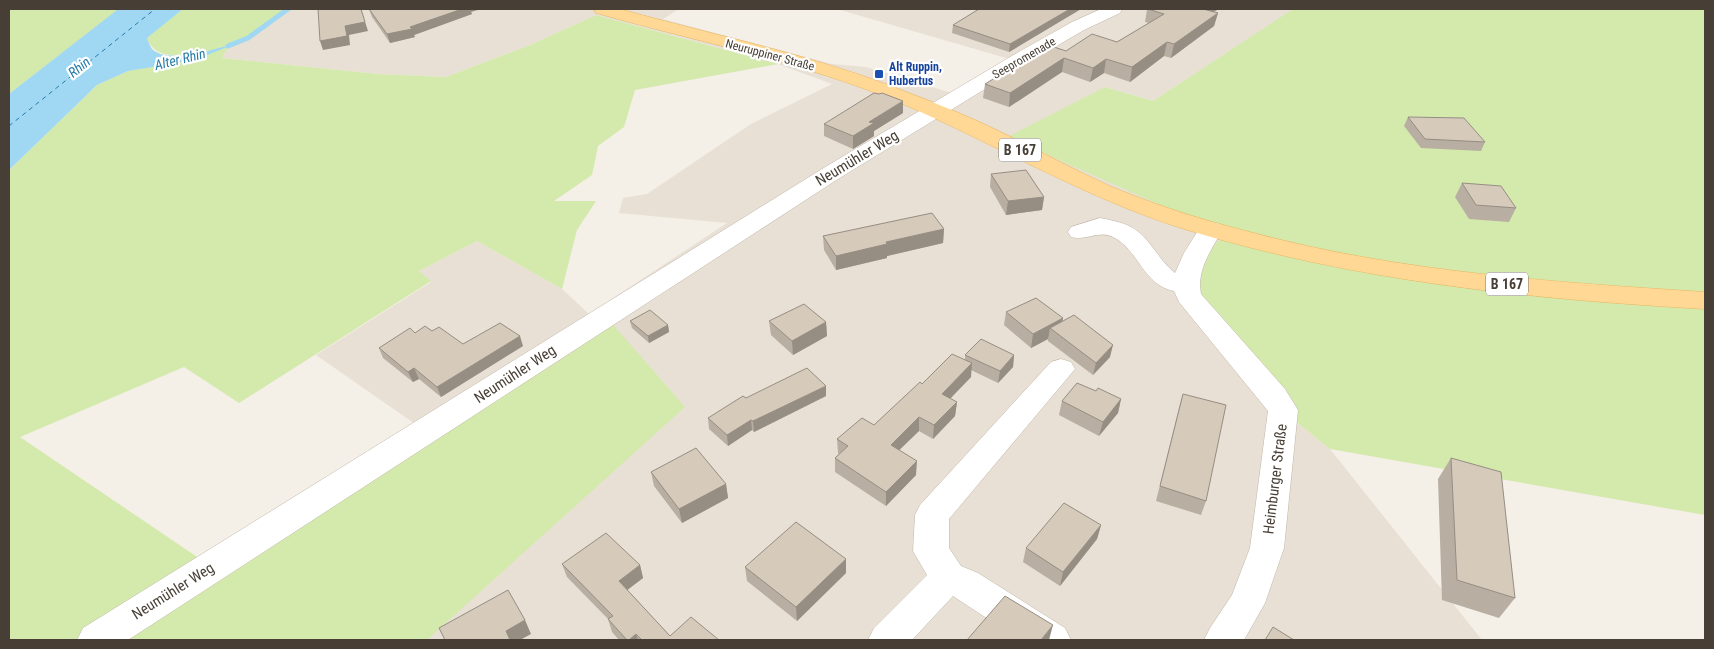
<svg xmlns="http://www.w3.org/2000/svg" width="1714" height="649" font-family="'Roboto Condensed',sans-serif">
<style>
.residential{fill:#e8e0d4}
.green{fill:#d4eaad}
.water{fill:#a0d8f4}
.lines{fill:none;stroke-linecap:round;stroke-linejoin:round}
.stream{stroke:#a0d8f4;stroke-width:5}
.ferry{stroke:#277ca8;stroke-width:1;stroke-dasharray:4.5 4;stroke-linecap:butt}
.minor-casing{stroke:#c0b6a9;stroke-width:1}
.primary-casing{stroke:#eab55f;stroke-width:1}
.minor{fill:#fff;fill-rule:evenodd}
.primary{fill:#ffd895;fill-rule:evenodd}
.wall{fill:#b8aea1}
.shaded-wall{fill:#968d83}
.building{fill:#d6cabb;stroke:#968d83}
.transit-dot{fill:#1a4fb4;stroke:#fff;stroke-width:2}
.labels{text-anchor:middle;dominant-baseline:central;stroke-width:4.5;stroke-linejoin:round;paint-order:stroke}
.far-street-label{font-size:12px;fill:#473f35;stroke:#fff}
.far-transit-label{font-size:12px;font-weight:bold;fill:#164399;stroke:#fff;text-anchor:start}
.far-water-label{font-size:14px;font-style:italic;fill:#277ca8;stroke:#fff}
.shield{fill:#fff;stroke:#7e7972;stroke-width:1}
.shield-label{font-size:14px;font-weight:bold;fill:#473f35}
.street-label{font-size:15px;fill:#473f35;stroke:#fff}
</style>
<rect width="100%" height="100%" fill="#f4efe7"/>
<path class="residential" d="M286 9H679L663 19 832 64 866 67 955 94 1013 60 837 9H1294L1153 101 1105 87 1229 229 1289 416 1330 449 1482 640H427L428 433 316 355 431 282 419 271 477 241 562 289 589 314 727 223 619 213 623 198 647 194 751 124 832 84 778 64 596 15 530 45 446 77 378 74 222 58 228 47 248 38Z"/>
<path class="green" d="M9 9H108L118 10 9 94Z
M183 9H286L248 38 228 47 222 58 378 74 446 77 530 45 596 15 778 64 635 90 624 127 598 146 592 175 554 201H596L577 230 562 289 477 241 419 271 431 281 239 403 184 367 20 437 212 567 609 320 685 407 427 640H9V170L97 85 128 71 164 64 194 54C173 55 158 60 146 38Z
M1293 9H1705V515L1330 449 1289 416 1194 295 1190 275 1228 229 1160 205 1007 137 1105 87 1153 101Z"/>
<path class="water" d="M108 9H183L147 38C148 41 150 46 152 49 168 65 218 48 237 43L195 60 128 71 97 85 9 170V94L117 10Z"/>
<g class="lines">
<path class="stream" d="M228 46 248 38 288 9"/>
<path class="ferry" d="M9 126 155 9"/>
<defs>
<path id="minor" d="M1101 9H1122L1120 13 1084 30 1024 65 838 179 128 640H77L83 628 822 169 1010 57 1072 22Z
M1100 218C1110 220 1122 222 1131 227 1150 237 1158 260 1175 273L1184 253 1202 224 1211 222 1220 224 1223 229C1212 249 1196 270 1201 294L1285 389 1298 410 1284 548 1265 603 1244 640H1204L1210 628 1232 595 1250 548 1268 411 1179 302 1174 291C1143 285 1139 250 1113 237 1099 230 1087 241 1071 237L1068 232 1071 227Z
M1061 359 1071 362 1075 369 949 519V548L961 566 978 573 1065 628 1071 640H1020L953 596 912 640H868L874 628 927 575 913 551 915 515 920 505 1051 362Z"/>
<path id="primary" d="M594 9H620C716 36 815 55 909 93 944 106 979 121 1013 138 1045 154 1077 171 1110 186 1155 205 1202 220 1250 232 1398 272 1552 282 1705 292V309C1529 299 1353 281 1184 229 1078 196 983 136 881 95 788 59 691 40 596 13Z"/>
</defs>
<use href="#minor" class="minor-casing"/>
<use href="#primary" class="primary-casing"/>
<use href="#minor" class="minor"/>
<use href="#primary" class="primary"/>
</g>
<path class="wall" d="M369 9 471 12 472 14 414 35 415 37 390 43 372 17Z
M1081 9 1009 52 952 33 953 25Z
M1143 9H1219L1213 12 1218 13 1214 26 1171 58 1164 56 1130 82 1104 73 1090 82 1062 72 1009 107 983 98 985 84 1066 51 1117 42 1149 23 1145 22 1147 10Z
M903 113 874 131V136L853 149 824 136V124Z
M1408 117 1485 142 1481 151 1421 148 1404 126Z
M991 174 1044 197 1042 210 1006 215 990 187Z
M1462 183 1516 208 1509 222 1469 219 1455 197Z
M944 229 943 243 887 256V258L836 270 824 250 823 236Z
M1006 312 1063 318 1062 322 1110 357 1093 375 1048 341V339L1031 348 1004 325Z
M630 321 668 325 669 332 649 343 632 328Z
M769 321 826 322 827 336 793 355 771 335Z
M415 333 463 344 523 346 441 397 419 379 413 382 383 358 379 348Z
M965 355H1014L1013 367 998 383 971 370V377L950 399 957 402 955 416 933 439 919 431 899 450 916 475 886 506 835 472V458L839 454 838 453 837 439 874 425 922 384 965 360Z
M1096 391 1121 399 1118 413 1099 436 1059 415 1062 401Z
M1183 394 1206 501 1201 515 1156 501 1179 408Z
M826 396 754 432 752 430 728 446 709 429 708 418 746 398Z
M1451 458 1515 598 1499 618 1442 600 1438 479Z
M651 472 726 484 728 498 682 523 654 486Z
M1101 525 1097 539 1060 586 1023 562 1026 548Z
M846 559V573L797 621 747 581 745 567Z
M562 564 640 565 643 578 627 590 670 636 719 640H619L612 632 608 619 567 577Z"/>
<path class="shaded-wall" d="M361 9 368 31 349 35 350 45 323 50 320 41Z
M462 9H481L471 12 472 14 414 35 415 37 390 43 387 34Z
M1070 9H1081L1009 52 1010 44Z
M1199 9H1219L1196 21Z
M1218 13 1214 26 1171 58 1174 44Z
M1167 42 1164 56 1130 82 1132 67Z
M1064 58 1062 72 1009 107 1010 93Z
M1106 59 1104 73 1090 82 1093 68Z
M903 101V113L874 131V136L853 149V136L869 122Z
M1044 197 1042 210 1006 215 1008 201Z
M944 229 943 243 887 256V258L836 270V256L886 242Z
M1063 318 1060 332 1050 328 1048 339 1031 348 1033 334Z
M826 322 827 336 793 355 792 341Z
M668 325 669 332 649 343 648 336Z
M520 336 523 346 441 397 437 387Z
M1113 345 1110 357 1093 375 1096 363Z
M1014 355 1013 367 998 383 1000 371Z
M972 363 971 377 941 408 942 394Z
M414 368 419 379 413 382 408 372Z
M826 386V396L754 432 753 421Z
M1121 399 1118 413 1099 436 1103 422Z
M957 402 955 416 933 439 934 425Z
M919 417V431L890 459 891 445Z
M751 420 752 430 728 446 727 435Z
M917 461 916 475 886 506V492Z
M726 484 728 498 682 523 679 509Z
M1101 525 1097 539 1060 586 1063 572Z
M846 559V573L797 621 796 607Z
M640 565 643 578 622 594 619 581Z
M525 620 531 634 520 640H510L506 631Z
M1053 625 1049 640H1041Z
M636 634 638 640H629Z"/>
<path class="building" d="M318 9H361L365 22 345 26 347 36 320 41Z
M369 9H462L410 27 412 29 387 34Z
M979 9H1070L1010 44 953 25Z
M1148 9H1203L1218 13 1174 44 1167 42 1132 67 1106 59 1093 68 1064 58 1010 93 985 84 1048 45 1066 51 1092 34 1117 42 1164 14Z
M874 93 879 94 882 93 903 101 869 122 874 123 853 136 824 124Z
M1408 117 1464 118 1485 142 1425 139Z
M1026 170 1044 197 1008 201 991 174Z
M1462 183 1501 186 1516 208 1476 205Z
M932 213 944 229 886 242 887 244 836 256 823 236Z
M1036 298 1063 318 1033 334 1006 312Z
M804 304 826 322 792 341 769 321Z
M650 310 668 325 648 336 630 321Z
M1074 315 1113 345 1096 363 1050 328Z
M500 323 520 336 437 387 414 368 408 372 379 348 410 328 415 333 425 326 432 331 439 327 463 344Z
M981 339 1014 355 1000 371 965 355Z
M952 354 972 363 942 394 957 402 934 425 919 417 891 445 917 461 886 492 835 458 848 446 837 439 862 418 874 425 920 382 922 384Z
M807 368 826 386 753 421 751 420 727 435 708 418 743 396 746 398Z
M1077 383 1096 391 1098 388 1121 399 1103 422 1062 401Z
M1183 394 1226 405 1206 501 1160 486Z
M696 448 726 484 679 509 651 472Z
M1451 458 1501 472 1515 598 1457 580Z
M1064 503 1101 525 1063 572 1026 548Z
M796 522 846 559 796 607 745 567Z
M606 533 640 565 619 581 670 636 691 617 719 640H642L636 634 629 640H627L608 619 613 616 562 564Z
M508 590 525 620 506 631 510 640H445L439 628Z
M1005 596 1053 625 1041 640H967Z
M1273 627 1294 640H1265Z"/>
<rect class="transit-dot" x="874" y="69" width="10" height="10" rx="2.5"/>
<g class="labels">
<g class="far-street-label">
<text transform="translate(770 55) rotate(15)">Neuruppiner Straße</text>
<text transform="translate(1024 58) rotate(-30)">Seepromenade</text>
</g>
<g class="far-transit-label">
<text x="889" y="67">Alt Ruppin,<tspan x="889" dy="14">Hubertus</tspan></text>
</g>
<g class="far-water-label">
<text transform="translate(180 59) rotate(-14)">Alter Rhin</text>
<text transform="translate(79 67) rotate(-39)">Rhin</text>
</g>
<g class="shield">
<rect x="999" y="138.5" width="42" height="23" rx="4"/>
<rect x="1486" y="272.5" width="42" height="23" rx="4"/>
</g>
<g class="shield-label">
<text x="1020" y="150">B 167</text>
<text x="1507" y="284">B 167</text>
</g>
<g class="street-label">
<text transform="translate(857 158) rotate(-31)">Neumühler Weg</text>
<text transform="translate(515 374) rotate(-33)">Neumühler Weg</text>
<text transform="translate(1275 479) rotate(-83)">Heimburger Straße</text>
<text transform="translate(173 591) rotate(-32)">Neumühler Weg</text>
</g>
</g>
<rect width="1714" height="649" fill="none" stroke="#473f35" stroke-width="20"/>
</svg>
